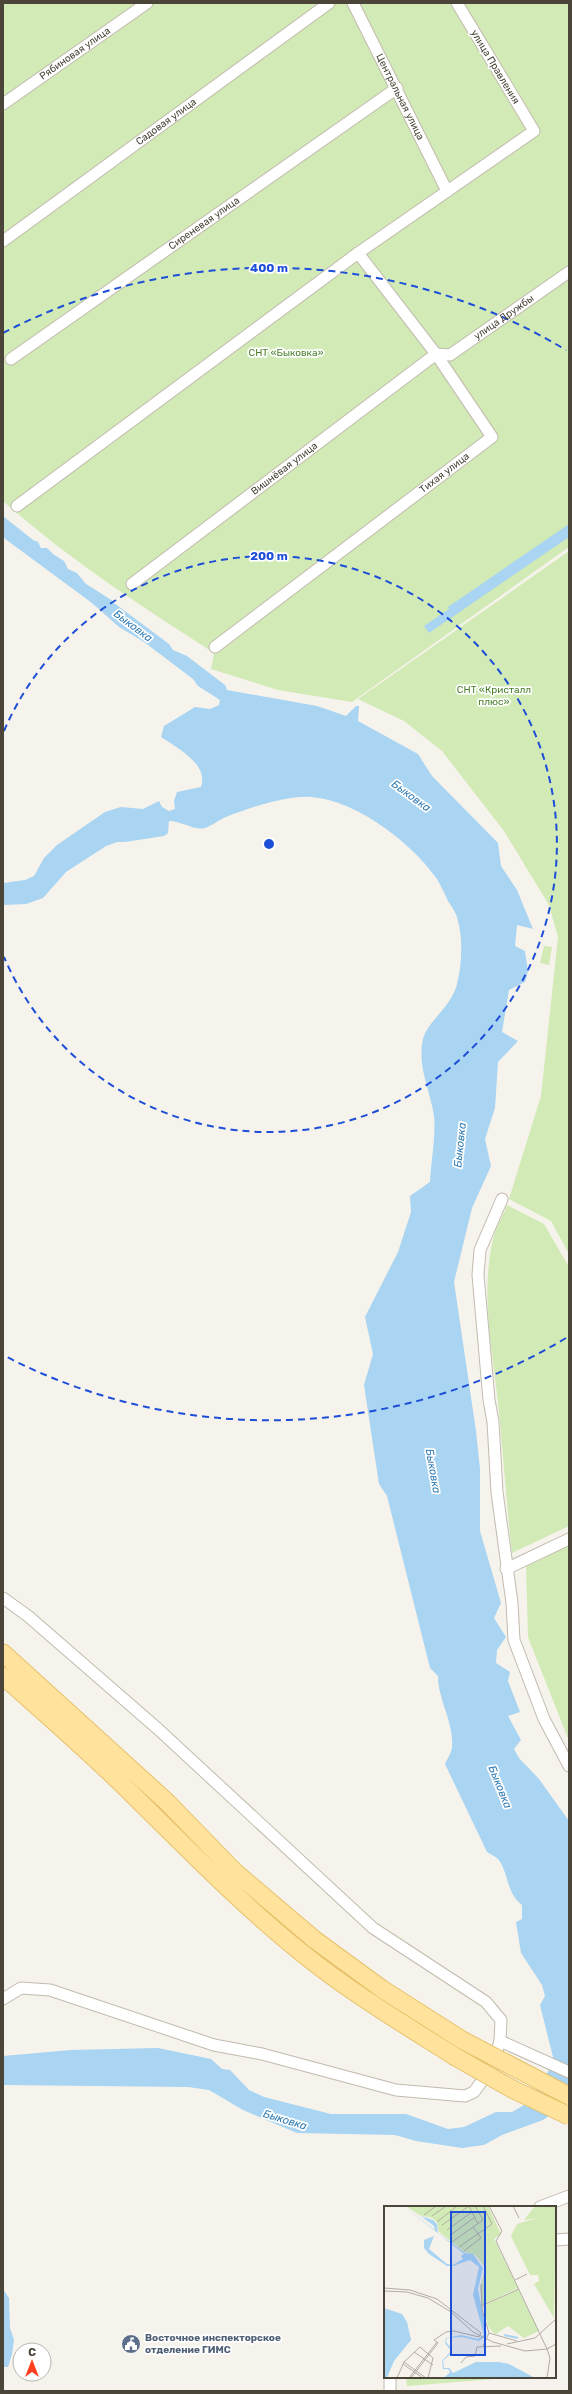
<svg xmlns="http://www.w3.org/2000/svg" width="572" height="2394" font-family="Rubik,sans-serif">
<style>
.green{fill:#d2eab5}
.water{fill:#a9d4f2}
.lines{fill:none;stroke-linecap:round;stroke-linejoin:round}
.street-casing{stroke:#c2bbae;stroke-width:13}
.primary-casing{stroke:#e6c16a;stroke-width:19}
.street{stroke:#fff;stroke-width:11}
.primary{stroke:#ffe39c;stroke-width:17}
.primary-bridge-casing{stroke:#e6c16a;stroke-width:19;stroke-linecap:butt}
.primary-bridge{stroke:#ffe39c;stroke-width:17}
.ring{fill:none;stroke:#1d4ed8;stroke-width:2;stroke-dasharray:7 5}
.labels{text-anchor:middle;dominant-baseline:central;stroke-width:3.5;stroke-linejoin:round;paint-order:stroke}
.street-label{font-size:10px;fill:#4b4439;stroke:#fff}
.park-label{font-size:10px;fill:#4a7f2a;stroke:#fff}
.service-label{font-size:10px;font-weight:bold;fill:#4e5e75;stroke:#fff;text-anchor:start}
.water-label{font-size:11px;font-style:italic;fill:#2e7ab2;stroke:#fff}
.inset-river{fill:none;stroke:#a9d4f2;stroke-width:2}
.inset-road{fill:none;stroke:#b2ada4;stroke-width:1}
.view{fill:#1d4ed8;fill-opacity:0.15;stroke:#1d4ed8;stroke-width:2}
.inset-edge{fill:none;stroke:#4b4439;stroke-width:2}
.centre{fill:#1d4ed8;stroke:#fff;stroke-width:2}
.ring-label{font-size:12px;text-anchor:middle;font-weight:bold;fill:#1d4ed8;stroke:#fff;stroke-width:3.5;stroke-linejoin:round;paint-order:stroke}
</style>
<rect width="100%" height="100%" fill="#f6f3ec"/>
<path class="green" d="M3 3H569V547L352 702 278 690 211 669 214 653C141 606 68 559 3 501Z
M569 551V1254L551 1221 509 1199 541 1096 558 937 549 905 504 831 442 751 404 721 358 699Z
M544 946 552 947 549 965 540 963Z
M507 1205 544 1224 569 1267V1526L512 1553C507 1509 504 1466 500 1423 495 1361 479 1300 493 1239 496 1227 503 1216 507 1205Z
M569 1544V1741L528 1637 526 1565Z
M406 2377H506L507 2378 407 2386Z"/>
<path class="water" d="M3 516 33 540 38 542 41 548H47L53 554 64 561 68 569 77 573 86 584 113 601 114 603 169 644 173 650 187 656 225 685 227 690 317 706 346 716 356 706H359L358 721 418 754 432 776 498 843 501 866 517 890 533 929 517 925 515 946 525 951 528 971 525 982 509 990 502 1032 518 1041 498 1062 495 1108 485 1139 491 1166 472 1208 454 1282 476 1431 480 1469V1531L501 1603 494 1618 506 1637 497 1650 496 1663 510 1672 508 1681 520 1712 508 1716 521 1740 514 1749 519 1758 539 1779 569 1821V2103L543 2120 502 2135 484 2145 462 2148 416 2141 395 2135 297 2133 243 2110 209 2090 188 2087 3 2085V2056L71 2050 158 2048 211 2059 222 2069 230 2070 249 2090 264 2097 331 2114H406L448 2129 464 2127 496 2112H512L531 2101 554 2061 540 2005 545 1996 542 1985 521 1953 516 1922 522 1919V1905C506 1893 509 1873 498 1859 495 1856 490 1854 487 1852L445 1764C447 1759 452 1752 452 1747 454 1722 438 1700 438 1676L430 1668 387 1496 379 1484 364 1385 373 1354 365 1317 398 1252 411 1212 410 1196 430 1182C431 1162 436 1135 434 1116 430 1089 417 1067 423 1039 427 1022 452 1006 457 984 462 965 463 939 458 921 457 914 452 907 448 901 445 894 441 886 437 879 412 843 356 800 311 797 288 795 248 808 226 817 219 820 211 826 205 828 196 831 181 821 169 821L168 833 164 836 125 842H117L106 846 66 872 43 898 26 904 3 905V883L25 880 34 876 44 858 57 845 105 812 121 807 143 809 159 801 162 807 169 811 175 809 174 801 177 792 201 787C209 764 177 748 161 737L164 726 195 707 210 709 219 705 220 700 198 686 193 679 144 642 119 627 92 603 8 541 3 537Z
M569 524V537L429 633 424 626 449 609 448 607Z
M3 2289 9 2298 10 2328 14 2340 12 2354 8 2367H3Z"/>
<g class="lines">
<defs>
<g id="street">
<path id="s1" d="M353 3 447 191"/>
<path id="s2" d="M3 104 147 3"/>
<path id="s3" d="M3 241 329 3"/>
<path id="s4" d="M11 359 397 88"/>
<path d="M17 506 358 253 534 131 457 3"/>
<path id="s5" d="M132 584 436 354 450 355 569 272"/>
<path id="s6" d="M215 647 492 437 436 354 358 253"/>
<path d="M502 1199 480 1250 478 1275 489 1400 493 1422 497 1492 512 1603 514 1640 544 1719 569 1766"/>
<path d="M506 1569 569 1539"/>
<path d="M3 1598 28 1616 158 1729 373 1928 486 2002 501 2020 500 2041 492 2067 474 2092 465 2096 396 2090 262 2054 214 2045 50 1990 21 1988 3 1999"/>
<path d="M500 2041 569 2072"/>
<path d="M540 2207 569 2196"/>
<path d="M555 2240 569 2239"/>
<path d="M390 2377V2391"/>
</g>
<path id="primary" d="M3 1653 167 1802 235 1872 315 1940 382 1989 462 2040
M3 1676C47 1715 91 1753 132 1794 188 1849 241 1904 302 1953 350 1992 402 2023 454 2056"/>
</defs>
<use href="#street" class="street-casing"/>
<use href="#primary" class="primary-casing"/>
<use href="#street" class="street"/>
<use href="#primary" class="primary"/>
<defs>
<path id="primary-bridge" d="M462 2040 569 2096
M454 2056 514 2090 569 2116"/>
</defs>
<use href="#primary-bridge" class="primary-bridge-casing"/>
<use href="#primary-bridge" class="primary-bridge"/>
</g>
<g class="ring">
<path d="M4 731A288 288 0 1 1 4 957"/>
<path d="M566 1338A576 576 0 0 1 3 1355M3 333A576 576 0 0 1 566 350"/>
</g>
<defs>
<symbol id="civic-disc" viewBox="-11 -11 22 22"><circle r="9.5" fill="#5c6f8a" stroke="#fff"/><path d="M-.6-6.5H3V-4.5H.6V-3L4-1V1h2V6H-6V1h2V-1L-.6-3ZM-1.2 2.5V6h2.4V2.5Z" fill="#fff"/></symbol>
</defs>
<g fill-rule="evenodd">
<use href="#civic-disc" x="120" y="2333" width="22" height="22"/>
</g>
<g class="labels">
<g class="street-label">
<text stroke="none"><textPath href="#s2" startOffset="88">Рябиновая улица</textPath></text>
<text transform="translate(495 67) rotate(59)">улица Правления</text>
<text stroke="none"><textPath href="#s1" startOffset="105">Центральная улица</textPath></text>
<text stroke="none"><textPath href="#s3" startOffset="202">Садовая улица</textPath></text>
<text stroke="none"><textPath href="#s4" startOffset="236">Сиреневая улица</textPath></text>
<text stroke="none"><textPath href="#s5" startOffset="461">улица Дружбы</textPath></text>
<text stroke="none"><textPath href="#s5" startOffset="191">Вишнёвая улица</textPath></text>
<text stroke="none"><textPath href="#s6" startOffset="288">Тихая улица</textPath></text>
</g>
<g class="park-label">
<text x="286" y="353">СНТ «Быковка»</text>
<text x="494" y="690">СНТ «Кристалл<tspan x="494" dy="12">плюс»</tspan></text>
</g>
<g class="service-label">
<text x="145" y="2338">Восточное инспекторское<tspan x="145" dy="12">отделение ГИМС</tspan></text>
</g>
<g class="water-label">
<text transform="translate(133 626) rotate(37)">Быковка</text>
<text transform="translate(411 796) rotate(36)">Быковка</text>
<text transform="translate(460 1145) rotate(-84)">Быковка</text>
<text transform="translate(433 1471) rotate(80)">Быковка</text>
<text transform="translate(500 1787) rotate(68)">Быковка</text>
<text transform="translate(285 2120) rotate(17)">Быковка</text>
</g>
</g>
<g transform="translate(384 2206)">
<rect width="172" height="172" fill="#f6f3ec"/>
<path d="M22 0H104L117 28 110 33 134 82 98 99 96 82 101 62 97 56 91 49 80 46 55 26 53 16 48 12 35 9ZM151 0H172L170 112 150 78 155 75 154 69H146L127 30 133 18 153 12 140 14ZM134 83 155 125 140 132 124 120 112 128 109 126 104 120 99 100Z" fill="#d2eab5"/>
<path d="M20 0 51 24 50 20 37 10 49 14 53 18 54 27 81 47 89 48 99 62 94 83 103 129 95 135 78 131 63 132 62 136 67 142 68 146 59 155 60 162H65L69 167 92 156H115L125 158 151 172H60L66 166 64 163H59L58 155 67 145 61 137 62 132 77 129 94 133 100 129 89 89 95 61 86 54 69 60H63L45 48 40 42V34L50 30 45 43 63 58 69 59 77 54 79 53 77 50 80 48ZM0 102 18 108 23 116 27 134 10 155 3 172H0Z" fill="#a9d4f2"/>
<path class="inset-river" d="M120 129 134 132"/>
<path class="inset-road" d="M129 0 135 12M40 9 52 0M48 10 62 0M53 16 73 0M58 19 85 0 94 18M63 24 88 6M68 28 91 11M68 36 99 14 91 0M75 41 108 18 99 0M80 45 97 32 89 21M131 74 143 68M97 78 98 104 105 127 99 140M0 82 26 84 53 93 97 127 95 131 70 125 62 126 50 134 54 137 27 172M0 85 23 86 44 92 67 106 89 126 109 136 141 145 163 143 112 35 118 25 105 0M97 100 135 83M105 127 133 135M123 138 151 132 172 113M30 146 49 159M20 156 42 172M77 157 82 151 91 150 93 141 117 140M19 158 39 172M13 172 20 156 36 141 49 152 44 172M25 172 53 136M163 172 166 152 163 143 172 138"/>
<path class="view" d="M67 6H101V149H67Z"/>
<rect width="172" height="172" class="inset-edge"/>
</g>
<circle cx="269" cy="844" r="6" class="centre"/>
<g class="ring-label">
<text x="269" y="272">400 m</text>
<text x="269" y="560">200 m</text>
</g>
<rect width="572" height="2394" fill="none" stroke="#4b4439" stroke-width="8"/>
<g transform="translate(32 2362)"><circle r="19" fill="#ffffff" stroke="#b7b4b0"/>
<path d="M0-3L7 15L0 10L-7 15Z" fill="#fc3f1d"/>
<text y="-6" font-size="11" font-weight="bold" text-anchor="middle" fill="#4b4439">С</text>
</g>
</svg>
